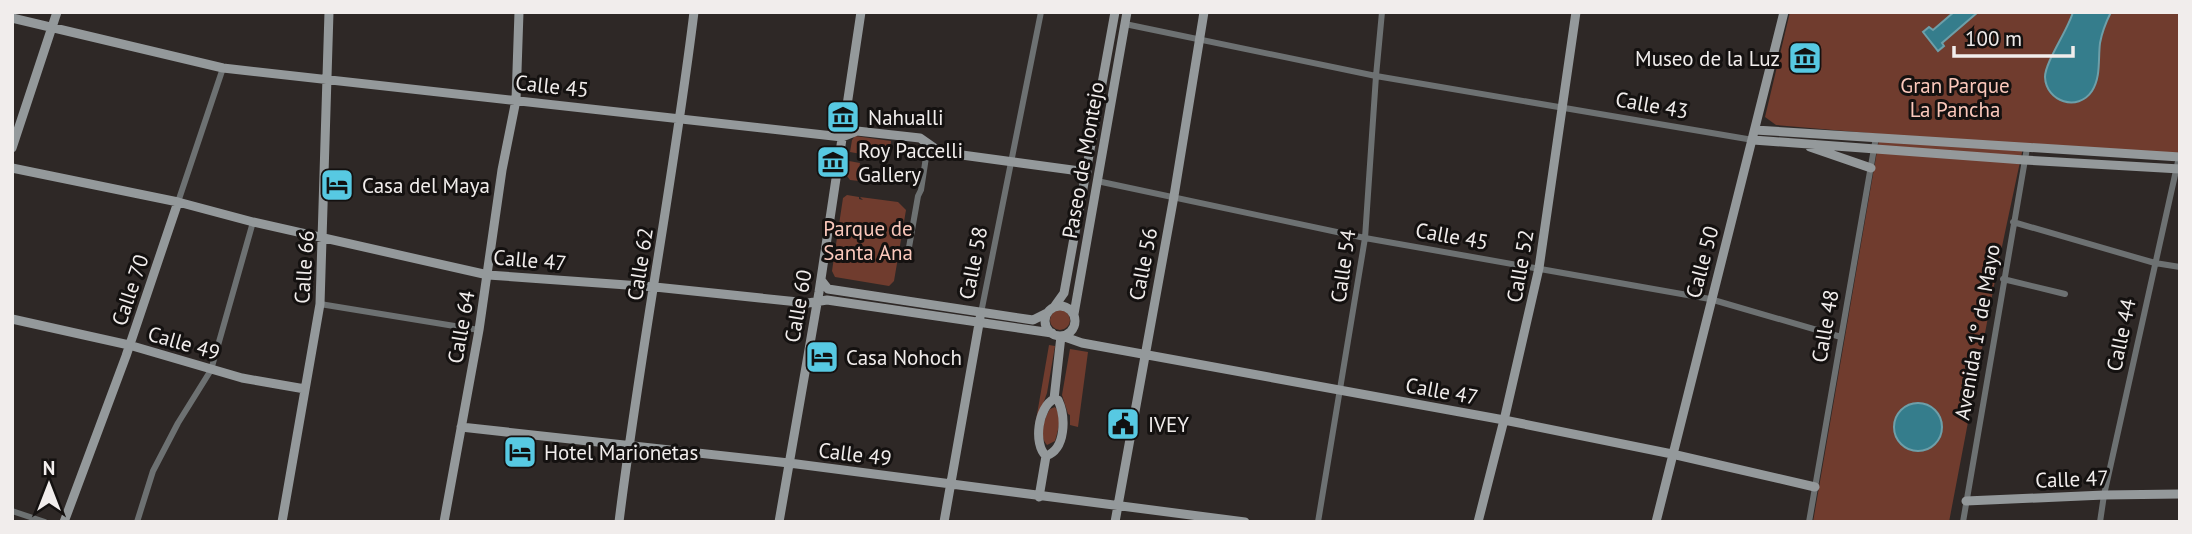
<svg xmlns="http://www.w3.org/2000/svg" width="2192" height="534" font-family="'PT Sans',sans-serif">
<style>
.green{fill:#703c2e}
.water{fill:#357d8c;stroke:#6d9fa9;stroke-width:2}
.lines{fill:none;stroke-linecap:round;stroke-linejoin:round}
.street{stroke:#6d7172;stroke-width:6}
.secondary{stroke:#94999b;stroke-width:9}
.labels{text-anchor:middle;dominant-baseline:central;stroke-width:6;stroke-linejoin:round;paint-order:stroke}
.poi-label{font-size:21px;fill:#f1edec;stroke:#141110;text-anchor:start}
.park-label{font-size:21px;fill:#fbc8bb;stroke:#141110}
.street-label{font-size:21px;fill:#f1edec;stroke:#141110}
</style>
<rect width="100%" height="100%" fill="#2e2826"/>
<path class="green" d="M1790 12H2180V154L2024 143 1997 270 1949 522H1813L1880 134 1776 125 1765 117Z
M855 136 891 141 890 150 862 147 861 154 850 152 852 140Z
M849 161 860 163 859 170 887 173 886 184 850 180 847 176Z
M847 195 859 197V199L863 200 860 197 898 202 906 210 894 281 889 286 835 277 832 271 843 198Z
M1050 320a10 10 0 1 1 20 0a10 10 0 1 1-20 0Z
M1049 345 1055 346 1047 393 1035 426Z
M1070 349 1088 352 1078 427 1070 425V415L1068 414 1062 395Z
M1055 407C1063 416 1058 430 1055 441L1047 445C1038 436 1044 419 1050 409Z"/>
<path class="water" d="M1954 12H1978L1942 43 1944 46 1938 51 1923 32 1929 27 1933 30Z
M2073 12H2111C2106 22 2102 32 2100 43 2098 59 2101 77 2092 91 2078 112 2046 102 2045 77 2045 62 2068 30 2073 12Z
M1894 427a24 24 0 1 1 48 0a24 24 0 1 1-48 0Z"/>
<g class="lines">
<path class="street" d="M1125 24 1376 76 1753 140
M1097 181 1365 238 1710 299 1841 337
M178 202 223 68
M2013 222 2155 263 2180 267
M908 253 918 196 921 190 928 144
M2003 279 2065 294
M320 304 479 330
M981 313 1041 12
M12 511 45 522
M137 522 153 471 178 423 211 370 253 222
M1318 522 1365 238 1376 76 1382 12
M1809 522 1876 137
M1963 522 2027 148
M2100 522 2104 495 2179 157"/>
<path class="secondary" d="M12 18 223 68 842 137 857 131 920 138 940 152 1087 172
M1755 130 2180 157
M1753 140 2024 160 2180 169
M1810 147 1871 168
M12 148 57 12
M12 168 178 202 253 222 488 275 655 287 808 303 827 300 1052 333
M821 280 828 289 1033 320 1047 313
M1045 321a15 15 0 1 1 30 0a15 15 0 1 1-30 0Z
M1054 307 1064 293 1115 12
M1074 314 1127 12
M12 319 129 345 242 378 305 389
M1062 336 1082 343 1504 420 1672 454 1815 487
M461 427 789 463 1245 522
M1046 456C1066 449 1066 417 1058 400L1054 399
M1039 497 1046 456C1033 444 1038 407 1054 399L1061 336
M1966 501 2104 495 2180 494
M64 522 126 356 178 202
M282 522 320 304 329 12
M444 522 479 330 502 170 516 100 519 12
M619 522C640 351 673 183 694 12
M779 522 819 292 861 12
M944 522 980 318
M1115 522 1174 196 1204 12
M1478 522 1505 416 1539 268 1576 12
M1656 522 1784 12"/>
</g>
<defs>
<symbol id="museum-square" viewBox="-11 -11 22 22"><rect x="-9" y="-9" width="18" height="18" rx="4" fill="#57c9e2" stroke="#141110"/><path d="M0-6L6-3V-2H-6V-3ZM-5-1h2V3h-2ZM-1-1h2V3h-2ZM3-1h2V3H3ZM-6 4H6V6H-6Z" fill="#111"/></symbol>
<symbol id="hotel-square" viewBox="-11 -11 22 22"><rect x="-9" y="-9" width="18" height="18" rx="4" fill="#57c9e2" stroke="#141110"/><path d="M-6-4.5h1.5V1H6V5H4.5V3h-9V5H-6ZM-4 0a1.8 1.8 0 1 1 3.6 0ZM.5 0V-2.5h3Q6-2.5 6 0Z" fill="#111"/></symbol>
<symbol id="civic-square" viewBox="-11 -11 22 22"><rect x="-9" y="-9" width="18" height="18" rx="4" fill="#57c9e2" stroke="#141110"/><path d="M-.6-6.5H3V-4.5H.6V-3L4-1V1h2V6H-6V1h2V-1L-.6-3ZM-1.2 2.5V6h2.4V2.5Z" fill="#111"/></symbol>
</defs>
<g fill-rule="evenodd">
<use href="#museum-square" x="1786" y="39" width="38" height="38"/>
<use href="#museum-square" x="824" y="98" width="38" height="38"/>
<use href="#museum-square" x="814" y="143" width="38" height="38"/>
<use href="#hotel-square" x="318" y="166" width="38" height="38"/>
<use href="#hotel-square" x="803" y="338" width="38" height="38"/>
<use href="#civic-square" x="1104" y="405" width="38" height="38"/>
<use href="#hotel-square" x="501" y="433" width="38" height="38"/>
</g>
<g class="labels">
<g class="poi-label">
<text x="1780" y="58" text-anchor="end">Museo de la Luz</text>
<text x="868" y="117">Nahualli</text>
<text x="858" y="150">Roy Paccelli<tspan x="858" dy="24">Gallery</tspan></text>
<text x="362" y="185">Casa del Maya</text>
<text x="846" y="357">Casa Nohoch</text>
<text x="1148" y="424">IVEY</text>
<text x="544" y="452">Hotel Marionetas</text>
</g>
<g class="park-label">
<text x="1955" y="85">Gran Parque<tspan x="1955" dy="24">La Pancha</tspan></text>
<text x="868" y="228">Parque de<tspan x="868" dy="24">Santa Ana</tspan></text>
</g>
<g class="street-label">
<text transform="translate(552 86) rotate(6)">Calle 45</text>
<text transform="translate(1652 105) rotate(10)">Calle 43</text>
<text transform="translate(1083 160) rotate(-80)">Paseo de Montejo</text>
<text transform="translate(1452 236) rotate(10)">Calle 45</text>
<text transform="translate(530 260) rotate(5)">Calle 47</text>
<text transform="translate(1702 262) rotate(-75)">Calle 50</text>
<text transform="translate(973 263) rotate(-79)">Calle 58</text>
<text transform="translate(640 264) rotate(-81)">Calle 62</text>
<text transform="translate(1143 264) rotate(-79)">Calle 56</text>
<text transform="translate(1343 266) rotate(-82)">Calle 54</text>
<text transform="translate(1520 266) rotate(-80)">Calle 52</text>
<text transform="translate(304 267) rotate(-86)">Calle 66</text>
<text transform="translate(130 290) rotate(-71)">Calle 70</text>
<text transform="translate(798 306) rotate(-80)">Calle 60</text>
<text transform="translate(1825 326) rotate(-80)">Calle 48</text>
<text transform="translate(461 327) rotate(-80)">Calle 64</text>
<text transform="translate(1977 332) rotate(-80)">Avenida 1° de Mayo</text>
<text transform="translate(2121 335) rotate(-78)">Calle 44</text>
<text transform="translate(184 343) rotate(16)">Calle 49</text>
<text transform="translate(1442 391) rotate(10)">Calle 47</text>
<text transform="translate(855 454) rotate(7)">Calle 49</text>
<text transform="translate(2072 479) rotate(-2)">Calle 47</text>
</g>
</g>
<rect width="2192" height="534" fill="none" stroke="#f1edec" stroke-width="28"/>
<g transform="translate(49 485)" stroke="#141110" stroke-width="5" paint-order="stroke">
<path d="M0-5L12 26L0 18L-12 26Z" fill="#f1edec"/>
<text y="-10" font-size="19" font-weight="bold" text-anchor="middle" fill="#f1edec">N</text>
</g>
<path d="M1954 46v10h119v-10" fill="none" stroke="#f1edec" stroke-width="3.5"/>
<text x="1965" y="46" font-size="21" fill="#f1edec" stroke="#141110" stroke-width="5" paint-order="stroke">100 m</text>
</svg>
